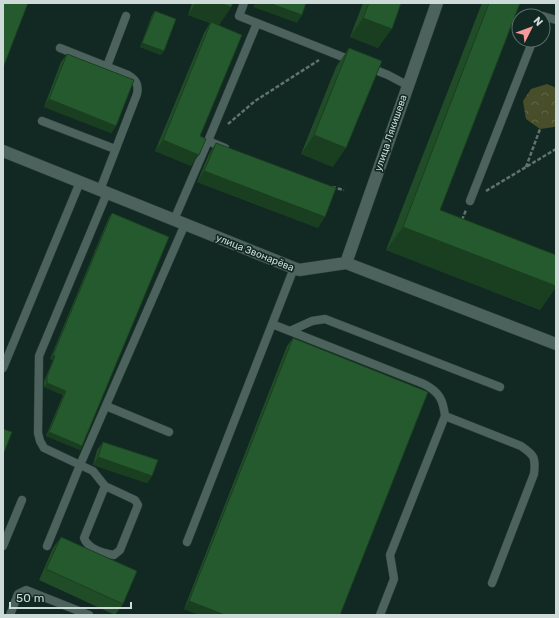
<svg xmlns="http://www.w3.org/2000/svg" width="559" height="618" font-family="Rubik,sans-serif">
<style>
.park{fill:url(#park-crowns)}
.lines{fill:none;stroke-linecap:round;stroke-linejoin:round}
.service-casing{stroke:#31403d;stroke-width:9}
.minor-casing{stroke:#31403d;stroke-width:13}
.path{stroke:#60736e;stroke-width:2.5;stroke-dasharray:4 2;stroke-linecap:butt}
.service{stroke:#4c635d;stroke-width:8}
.minor{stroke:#4c635d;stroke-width:12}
.wall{fill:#204d28}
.shaded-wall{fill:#1a3f20}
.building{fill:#255a2e;stroke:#1a3f20}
.labels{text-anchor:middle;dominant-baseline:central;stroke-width:3.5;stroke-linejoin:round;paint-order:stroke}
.street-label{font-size:10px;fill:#cddad7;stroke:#122823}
</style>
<defs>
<pattern id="park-crowns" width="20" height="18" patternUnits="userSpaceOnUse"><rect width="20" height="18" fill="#484e2a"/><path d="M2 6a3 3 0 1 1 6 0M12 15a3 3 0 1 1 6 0" fill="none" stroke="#616748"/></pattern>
</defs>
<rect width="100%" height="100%" fill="#122823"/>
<path class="park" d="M547 84 556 88V126L554 127 540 129 526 119 523 101 531 89Z"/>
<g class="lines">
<defs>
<path id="service" d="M244 3 239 16 353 61
M543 16 556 20
M60 48 128 75C136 80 139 84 137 94L100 190
M107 66 126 16
M368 67 388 75 407 85
M42 121 115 149
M208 141 257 23
M470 201 533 40
M174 220 208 141 225 148
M272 324 424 384C439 392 443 399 445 416L390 555 394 579 380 615
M290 331 312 321 325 319 500 387
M3 368 80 182
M106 406 169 432
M445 416 521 446C534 455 536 457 534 474L492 583
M105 486 84 538C88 549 103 553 114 555L120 550 138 505 135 500 105 486 93 471 44 448 40 441 38 433 39 356 107 193
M187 542 294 268
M3 546 22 500
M47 546 80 465 185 224
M10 615 18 594 26 590 89 615"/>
<path id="minor" d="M3 151 299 270 346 263 556 344
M346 263 437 3"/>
</defs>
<use href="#service" class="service-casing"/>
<use href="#minor" class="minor-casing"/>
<path class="path" d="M228 124 255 101 319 60
M526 167 540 129
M332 187 344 190
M486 191 556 149
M462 220 466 210"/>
<use href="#service" class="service"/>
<use href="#minor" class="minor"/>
</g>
<path class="wall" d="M192 3H233L231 7 219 25 200 136 191 166 155 151 204 33 210 23 188 15Z
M363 3H401L378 48 350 37Z
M482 3H520L440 210 556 255V287L540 310 386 250Z
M155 11 161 55 140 47 152 15Z
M349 48 333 167 301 154 336 67Z
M67 54 116 126 111 133 44 107 61 62Z
M216 143 318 228 197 182 209 154Z
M112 213 82 446 80 450 46 436 63 395 44 387V381L53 360 50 359 109 217Z
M293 338 340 615H200L184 609 287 346Z
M103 442 152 476 147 483 93 465 97 450Z
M61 537 123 604 115 615 39 580 53 548Z"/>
<path class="shaded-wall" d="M196 3H220L231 7 218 26 188 15Z
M255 3H269L302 15 297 23 253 7Z
M363 18 392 29 378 48 350 37Z
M142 43 164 51 161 55 140 47Z
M49 99 116 126 111 133 44 107Z
M314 135 346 148 333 167 301 154Z
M163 140 199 155 191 166 155 151Z
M204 171 325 217 318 228 197 182Z
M403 227 556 286V287L540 310 386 250Z
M53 355 55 356 53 360 50 359Z
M47 383 66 391 63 395 44 387Z
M49 432 82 446 80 450 46 436Z
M98 457 152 476 147 483 93 465Z
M189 601 225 615H200L184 609Z"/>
<path class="building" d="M3 3H28L3 68Z
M220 3H233L231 7Z
M269 3H306L302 15Z
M369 3H401L392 29 363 18Z
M489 3H520L440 210 556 255V286L403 227Z
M155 11 176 19 164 51 142 43Z
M211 22 242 35 200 136 206 139 199 155 163 140Z
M349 48 382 61 346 148 314 135Z
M67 54 134 80 116 126 49 99Z
M216 143 336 188 325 217 204 171Z
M112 213 169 237 82 446 49 432 66 391 47 383V377L55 356 53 355Z
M293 338 428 392 340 615H225L189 601Z
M3 429 12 432 3 455Z
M103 442 158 460 152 476 98 457Z
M61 537 137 571 123 604 46 569Z"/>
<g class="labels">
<g class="street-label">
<text transform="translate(391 133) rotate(-71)">улица Лякишева</text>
<text transform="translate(255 253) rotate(22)">улица Звонарёва</text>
</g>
</g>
<rect width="559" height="618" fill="none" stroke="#cddad7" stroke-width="8"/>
<g transform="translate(531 28) rotate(48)"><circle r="19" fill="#122823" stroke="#5d6f6b"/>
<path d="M0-3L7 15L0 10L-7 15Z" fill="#f59b9a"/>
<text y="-6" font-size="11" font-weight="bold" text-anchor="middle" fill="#cddad7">N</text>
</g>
<path d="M10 602v6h121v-6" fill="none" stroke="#cddad7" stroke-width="2"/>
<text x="16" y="602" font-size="12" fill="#cddad7" stroke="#122823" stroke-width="3" paint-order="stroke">50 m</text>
</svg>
